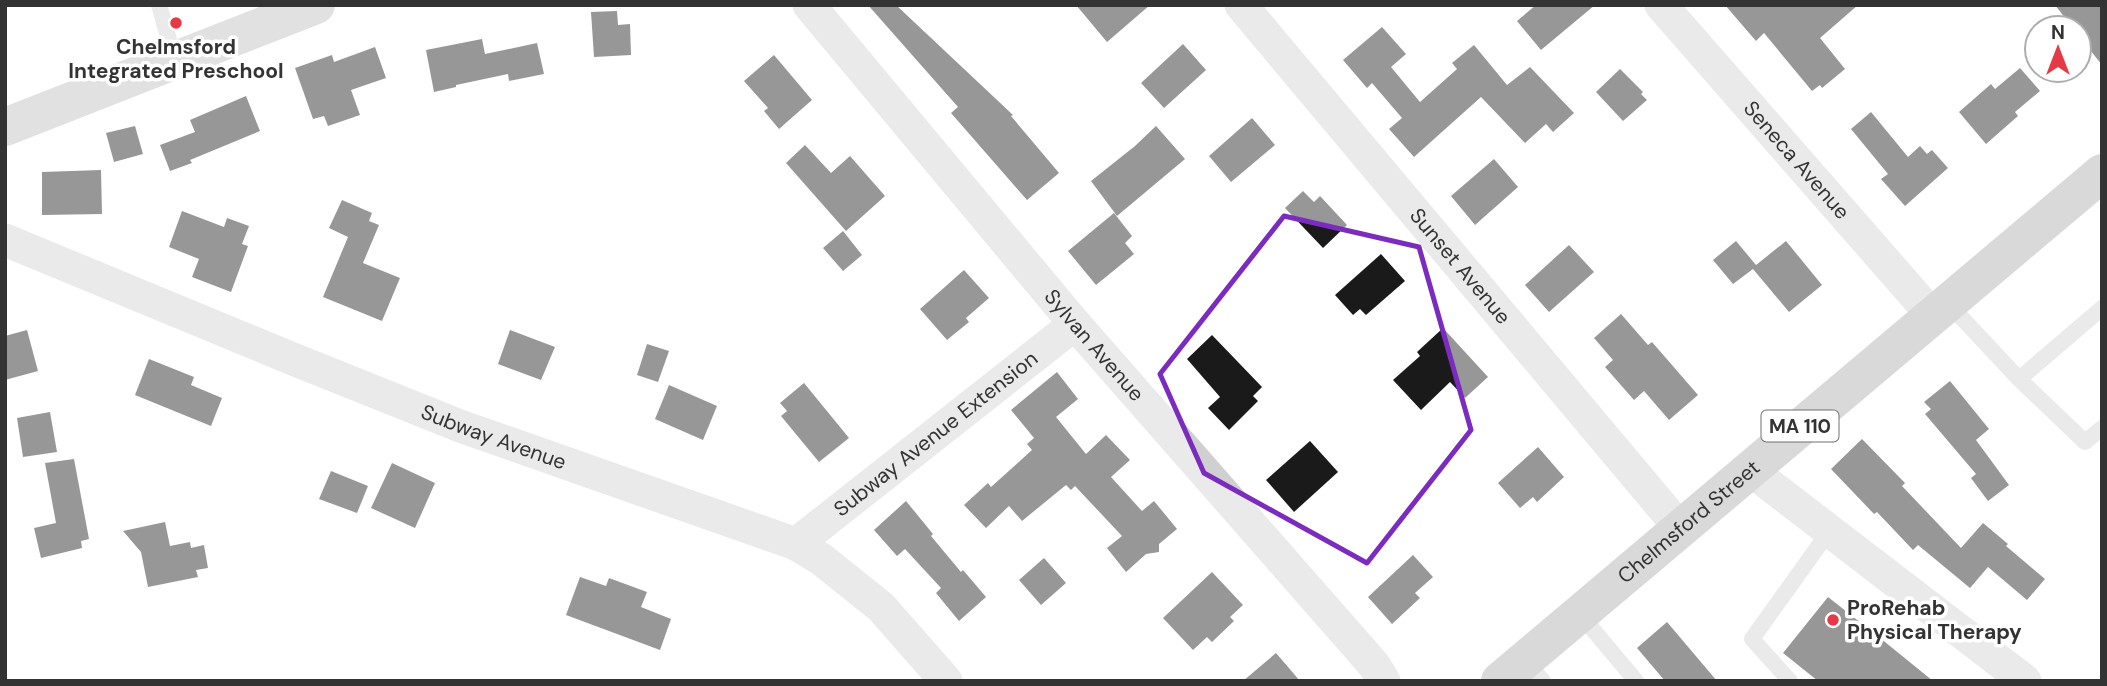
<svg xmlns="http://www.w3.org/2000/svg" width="2107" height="686" font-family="'DM Sans',sans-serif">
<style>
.building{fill:#1a1a1a}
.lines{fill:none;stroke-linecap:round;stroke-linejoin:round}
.lane{stroke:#d0d0d0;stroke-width:16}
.street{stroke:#d0d0d0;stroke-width:33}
.secondary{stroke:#bdbdbd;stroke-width:38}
.primary{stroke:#ababab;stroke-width:38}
.marked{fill:none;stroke:#7b2cbf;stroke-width:5;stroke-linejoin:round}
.poi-dot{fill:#e63946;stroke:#fff;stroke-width:2.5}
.labels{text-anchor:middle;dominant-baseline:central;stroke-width:7;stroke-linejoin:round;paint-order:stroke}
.shield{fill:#fff;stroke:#707070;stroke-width:2}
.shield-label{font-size:19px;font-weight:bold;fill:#333}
.poi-label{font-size:21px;font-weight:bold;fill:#333;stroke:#fff}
.street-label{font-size:21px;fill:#333;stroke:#fff}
</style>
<rect width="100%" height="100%" fill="#fff"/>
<path class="building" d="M868 5H896L1013 115 1011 116 1059 173 1027 200 951 113 958 107Z
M1076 5H1150L1107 42Z
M1536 5H1595L1541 50 1517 21Z
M1725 5H1858L1820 38 1845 69 1822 88 1820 85 1812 91 1764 33 1756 41Z
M2055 5H2102V65L2079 36V28H2073Z
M617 11 618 25 630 24 631 55 594 57 591 12Z
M1382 27 1406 54 1391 67 1420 102 1457 69 1452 63 1474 45 1507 85 1530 67 1574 113 1553 132 1546 124 1525 143 1481 97 1414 157 1389 129 1402 118 1372 83 1367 88 1343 60Z
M482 39 485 54 537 43 544 74 509 81 508 74 456 85V87L434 92 426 50Z
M1183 44 1206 70 1164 108 1141 83Z
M375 47 386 78 351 90 360 115 328 126 324 116 313 119 295 68 332 55 334 62Z
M774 55 812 100 779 129 764 111 768 108 744 81Z
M2020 68 2040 91 2015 112 2018 116 1986 144 1959 112 1991 84 1995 89Z
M1620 69 1643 92 1641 94 1647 100 1623 121 1596 92Z
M246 96 260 131 190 160 192 163 170 171 160 145 195 132 190 120Z
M1871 112 1908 157 1920 146 1927 154 1932 150 1948 168 1905 206 1881 179 1888 174 1851 129Z
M1252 118 1275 145 1231 182 1209 156Z
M135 126 143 154 114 162 106 133Z
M1156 126 1185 159 1117 216 1091 181 1135 146Z
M805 145 831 173 850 156 885 196 846 231 786 163Z
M1494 159 1518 187 1475 225 1451 196Z
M101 170 102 214 42 215V172Z
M1303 191 1314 202 1320 196 1347 225 1323 248 1285 208Z
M342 200 372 213 369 221 379 225 363 263 400 278 382 321 323 297 348 237 329 228Z
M182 211 224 227 227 218 249 226 242 244 248 246 231 292 192 277 199 259 169 247Z
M1114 213 1132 236 1125 243 1134 254 1096 285 1068 251Z
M843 231 862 255 843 271 823 248Z
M1736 241 1756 265 1786 241 1822 285 1789 312 1753 269 1733 284 1713 260Z
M1569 245 1594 272 1549 312 1525 285Z
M1381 254 1405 281 1366 315 1360 309 1353 315 1335 295Z
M964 270 989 298 966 318 969 322 947 340 920 309Z
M1621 314 1648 345 1652 342 1698 395 1669 420 1644 391 1634 400 1605 367 1613 360 1594 338Z
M1443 328 1488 377 1465 398 1450 382 1421 410 1393 380 1420 356 1417 352Z
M27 330 38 371 5 380V336Z
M510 330 555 347 541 380 498 364Z
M1212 335 1262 387 1253 396 1258 401 1229 430 1208 408 1220 397 1187 359Z
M647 344 669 351 658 382 637 375Z
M149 359 194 377 191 385 222 398 211 426 135 395Z
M1057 372 1078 399 1056 417 1086 454 1106 435 1130 460 1111 477 1142 511 1154 501 1177 529 1159 544V552L1146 554 1126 572 1107 548 1122 536 1075 486 1071 490 1066 485 1022 521 1009 506 986 528 964 505 988 483 991 487 1032 450 1027 444 1034 438 1011 410Z
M1950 381 1989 429 1976 440 2009 485 1988 501 1971 478 1976 474 1925 414 1931 409 1924 402Z
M804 383 849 438 819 462 781 416 787 411 780 403Z
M669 385 717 406 703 440 655 419Z
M50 412 57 452 23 457 17 418Z
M1862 439 1905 483 1902 486 1961 548 1983 523 2008 544 2006 546 2045 579 2027 600 1988 567 1970 588 1918 545 1913 550 1877 512 1874 514 1831 469Z
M1310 441 1338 472 1294 512 1266 480Z
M1538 447 1564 477 1537 502 1533 497 1520 508 1498 483Z
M74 459 89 539 81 541 82 548 41 558 34 528 56 523 45 463Z
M392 463 435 483 415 528 371 508Z
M331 471 368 486 357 513 319 499Z
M906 501 933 534 931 536 961 572 963 570 986 597 959 621 936 593 941 588 905 549 897 556 874 530Z
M165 522 170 546 190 542 191 548 204 545 208 568 196 570 198 577 148 587 141 552 123 531Z
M1413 555 1433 577 1415 593 1420 598 1392 624 1368 597Z
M1044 558 1066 583 1041 605 1019 580Z
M1212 572 1243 605 1230 617 1234 621 1212 642 1207 637 1193 650 1163 618Z
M580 577 606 586 609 578 647 592 641 607 671 619 660 650 566 615Z
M1828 597 1885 642 1933 681H1818L1783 653Z
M1667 622 1717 681H1665L1637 648Z
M1276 653 1300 681H1243Z"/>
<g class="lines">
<path class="lane" d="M159 5 175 61
M1947 302 2019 379 2085 442 2102 428
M2019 379 2102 308
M1579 613 1636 681
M1524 659 1543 681
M1790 681 1752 639 1830 530"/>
<g class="street">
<path id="s1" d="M809 5 1075 324 1374 665 1384 681"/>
<path id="s2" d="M1241 5 1680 528"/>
<path id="s3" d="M1661 5 1932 315"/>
<path id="s4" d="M5 240 288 357 460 426 796 544 821 559 881 607 946 681"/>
<path d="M1749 469 2025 681"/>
<path id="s5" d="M796 544 1075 324"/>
</g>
<path class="secondary" d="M5 127 316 5"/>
<path class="primary" id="s6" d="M1500 681 2102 173"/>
</g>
<path d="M0 0H2107V686H0ZM1284 216 1419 247 1471 430 1367 563 1204 473 1160 374Z" fill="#fff" fill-opacity=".55" fill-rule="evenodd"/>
<path class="marked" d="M1284 216 1419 247 1471 430 1367 563 1204 473 1160 374Z"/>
<g class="poi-dot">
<circle cx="176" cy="23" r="7"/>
<circle cx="1833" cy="620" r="7"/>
</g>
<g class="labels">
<rect class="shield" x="1761.5" y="410.5" width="77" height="31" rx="5"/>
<g class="shield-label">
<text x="1800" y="426">MA 110</text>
</g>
<g class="poi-label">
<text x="176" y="47">Chelmsford<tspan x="176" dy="24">Integrated Preschool</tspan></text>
<text x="1847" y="608" text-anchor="start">ProRehab<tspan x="1847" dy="24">Physical Therapy</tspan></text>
</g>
<g class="street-label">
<text stroke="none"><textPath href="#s3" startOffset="206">Seneca Avenue</textPath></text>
<text stroke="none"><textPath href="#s2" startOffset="341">Sunset Avenue</textPath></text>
<text stroke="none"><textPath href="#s1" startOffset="444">Sylvan Avenue</textPath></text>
<text stroke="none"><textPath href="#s5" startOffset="178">Subway Avenue Extension</textPath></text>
<text stroke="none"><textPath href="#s4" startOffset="527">Subway Avenue</textPath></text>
<text stroke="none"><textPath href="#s6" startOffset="247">Chelmsford Street</textPath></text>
</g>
</g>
<rect width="2107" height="686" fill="none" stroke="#333333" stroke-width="14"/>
<g transform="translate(2058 49)"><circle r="33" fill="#ffffff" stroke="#adadad" stroke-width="2"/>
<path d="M0-5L12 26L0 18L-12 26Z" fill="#e63946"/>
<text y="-10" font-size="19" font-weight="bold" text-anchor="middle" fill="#333333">N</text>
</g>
</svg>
